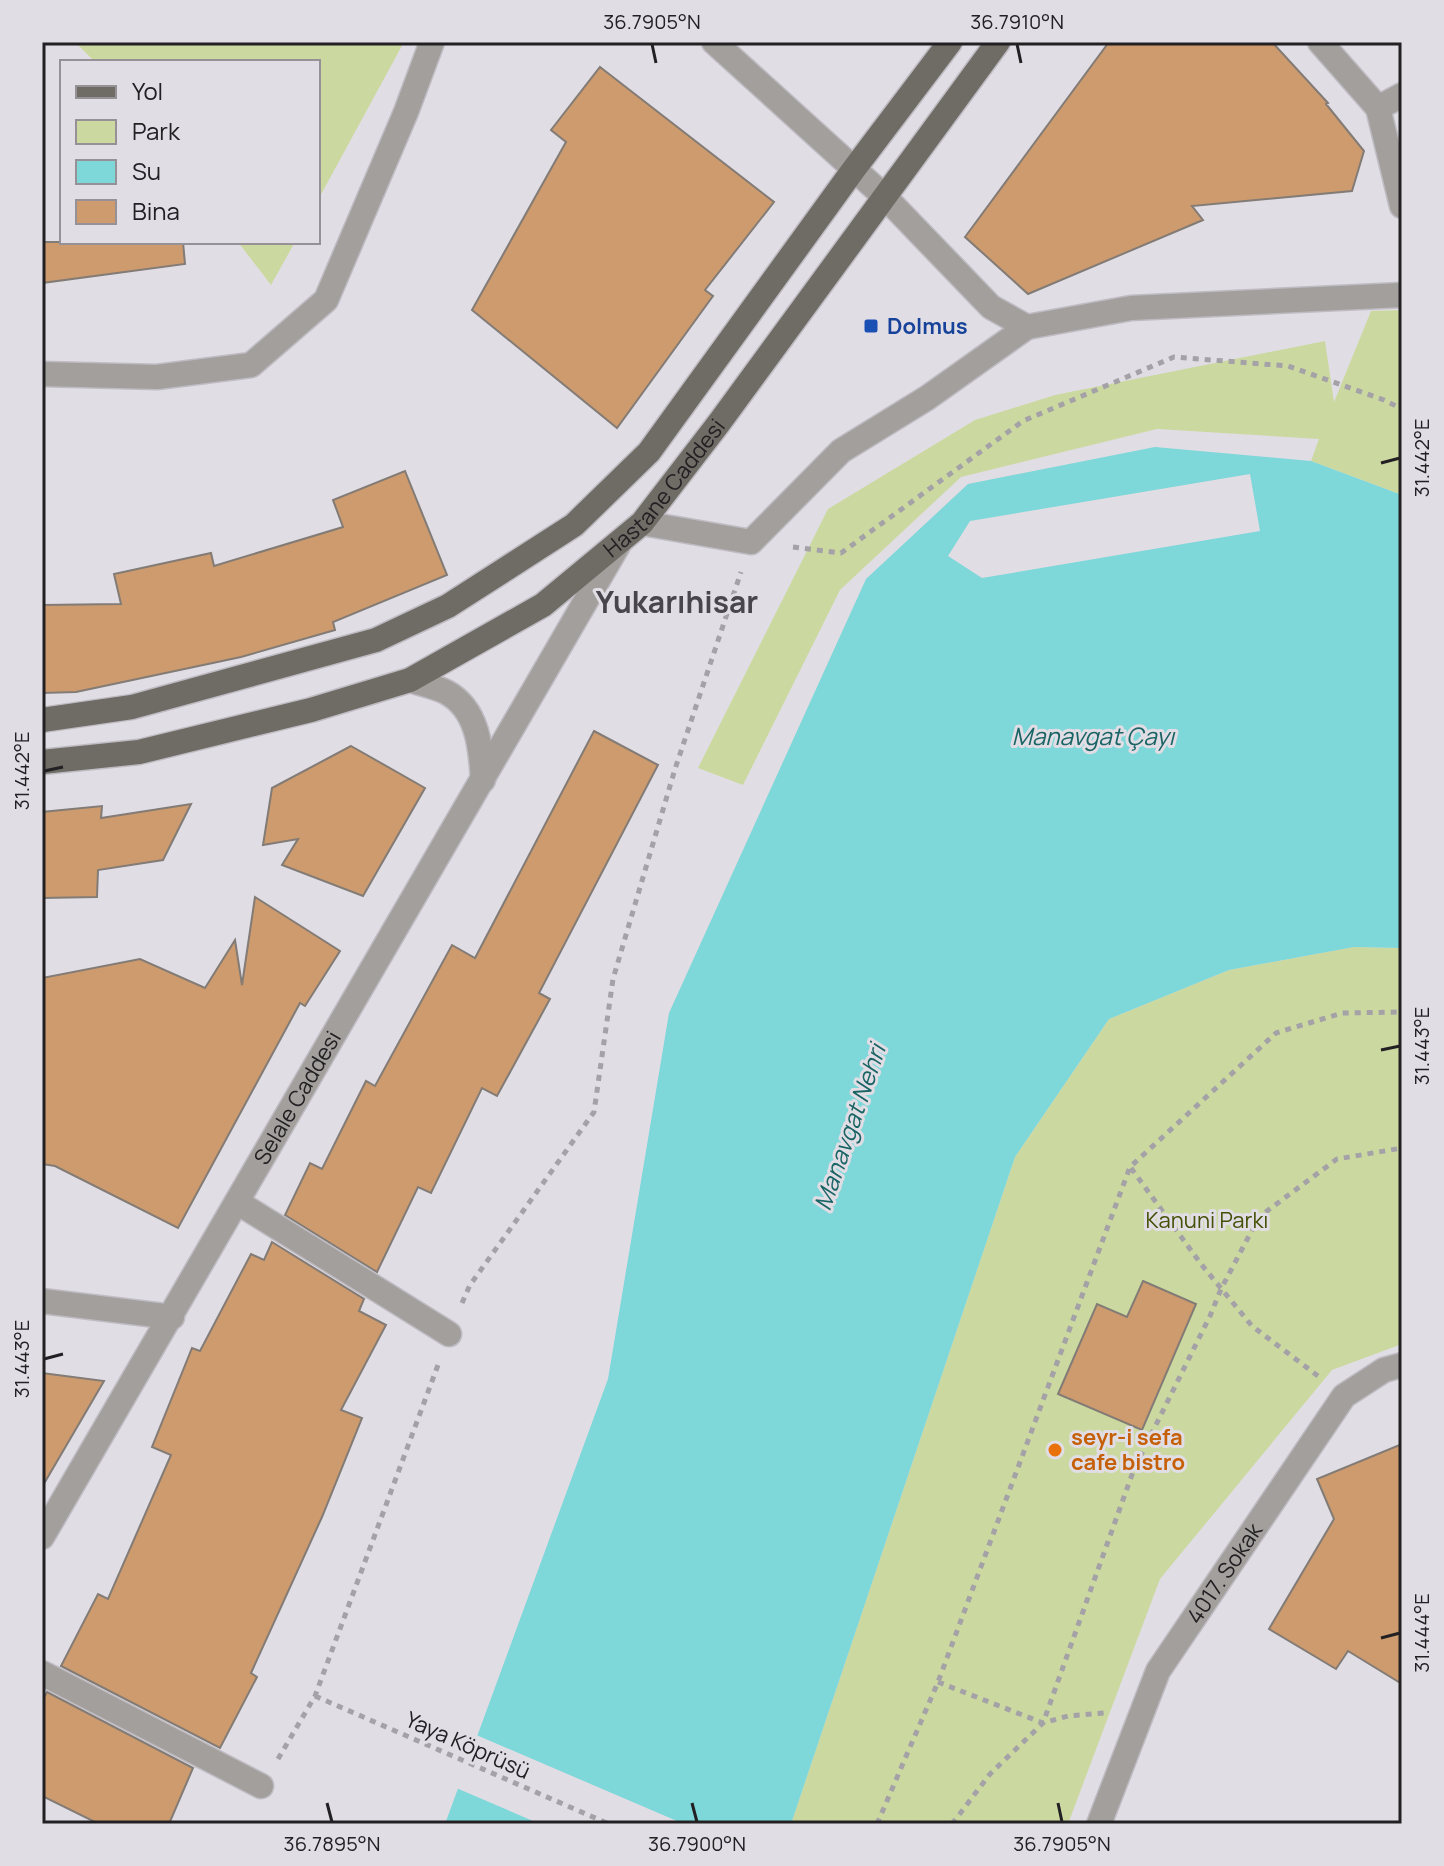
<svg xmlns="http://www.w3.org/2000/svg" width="1444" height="1866" font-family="Manrope,sans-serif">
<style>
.green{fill:#cbd9a0}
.water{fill:#7ed7d8}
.pier{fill:#e1dde5}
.building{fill:#cd9b6d;stroke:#827b76;stroke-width:2}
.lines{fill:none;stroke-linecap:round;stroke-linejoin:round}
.minor-casing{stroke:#bfbbc2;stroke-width:27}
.major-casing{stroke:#bfbbc2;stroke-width:27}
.path{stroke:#a4a1a7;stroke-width:5;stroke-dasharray:6 6;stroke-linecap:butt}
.minor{stroke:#a29f9c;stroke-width:24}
.major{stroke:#6f6b65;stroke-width:24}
.ticks{fill:none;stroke:#222023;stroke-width:3}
.transit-dot{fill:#1a4fb4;stroke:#e1dde5;stroke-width:3}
.food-dot{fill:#e8710a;stroke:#e1dde5;stroke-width:3}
.labels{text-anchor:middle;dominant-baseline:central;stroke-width:6;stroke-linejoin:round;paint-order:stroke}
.transit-label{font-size:22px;font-weight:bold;fill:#164399;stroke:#e1dde5;text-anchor:start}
.street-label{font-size:22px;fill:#222023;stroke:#e1dde5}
.park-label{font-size:22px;fill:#445005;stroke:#e1dde5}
.food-label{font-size:22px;font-weight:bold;fill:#c56008;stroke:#e1dde5;text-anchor:start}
.water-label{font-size:24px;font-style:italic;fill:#196464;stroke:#e1dde5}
.district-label{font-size:30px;font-weight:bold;fill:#48454c;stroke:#e1dde5}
.neatline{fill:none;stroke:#222023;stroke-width:3}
.ticks-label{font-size:20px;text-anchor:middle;fill:#222023}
</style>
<rect width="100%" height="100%" fill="#e1dde5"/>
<path class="green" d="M75 42H404L318 200V62H95Z
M238 242H295L271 285Z
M1402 310V495L1311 461 1319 439 1157 429 961 477 840 590 743 785 698 768 828 509 975 420 1055 395 1325 341 1334 402 1371 311Z
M1354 947 1402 948V1344L1332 1370 1160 1579 1068 1824H791L1015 1157 1109 1019 1229 970Z"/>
<path class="water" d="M1155 447 1311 461 1402 495V948L1354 947 1229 970 1109 1019 1015 1157 791 1824H445L608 1379 669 1013 866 579 968 484Z"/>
<path class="pier" d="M1250 474 1260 531 982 578 948 556 970 521Z
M474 1734 684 1824H540L454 1787Z"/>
<path class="building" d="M1109 42H1272L1328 103 1326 104 1364 151 1352 191 1192 206 1203 220 1028 294 965 237Z
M600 67 774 202 705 290 713 296 617 428 472 310 566 142 551 130Z
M42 242H183L185 264 42 283Z
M405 471 447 575 333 622 335 630 241 657 76 692 42 693V605L121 604 114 574 211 553 214 566 343 527 333 500Z
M594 731 658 765 539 993 550 999 497 1096 482 1088 431 1193 418 1187 377 1272 285 1215 310 1163 322 1169 366 1081 375 1086 452 945 475 958Z
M351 746 425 788 363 896 282 865 298 839 263 845 272 788Z
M191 804 163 860 98 870 97 897 42 898V812L102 806 101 818Z
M255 897 340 951 305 1006 300 1003 178 1228 55 1166 42 1164V978L140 959 205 988 235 940 242 985Z
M272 1242 364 1299 359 1311 386 1325 341 1410 362 1418 322 1517 251 1673 257 1677 220 1748 61 1666 98 1594 108 1599 171 1455 152 1447 192 1348 200 1351 251 1254 264 1260Z
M1143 1281 1196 1304 1142 1430 1058 1394 1097 1304 1127 1317Z
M42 1373 104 1381 42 1487Z
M1402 1444V1684L1348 1651 1336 1669 1269 1629 1334 1519 1317 1479Z
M47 1692 193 1768 169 1824H99L42 1796V1701Z"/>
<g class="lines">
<defs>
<g id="minor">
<path d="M714 42 886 198 991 307 1027 327 1131 308 1402 295"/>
<path d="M1320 42 1378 108 1402 206"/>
<path d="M1378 108 1402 95"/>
<path d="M42 374 157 377 251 365 326 300 406 112 432 42"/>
<path d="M642 523 751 542 841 451 927 398 1027 327"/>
<path d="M410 680C422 684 436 687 446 692 478 709 481 748 483 780"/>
<path d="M237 1202 449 1334"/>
<path d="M42 1301 172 1317"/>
<path id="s1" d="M42 1537 620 542"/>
<path d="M42 1673 261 1786"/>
<path id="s2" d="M1099 1824 1158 1671 1344 1396 1384 1370 1402 1365"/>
</g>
<g id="major">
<path d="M42 720 132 707 376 640 448 606 574 525 649 452 854 169 950 42"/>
<path id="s3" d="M42 762 139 752 311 710 410 680 543 605 642 523 719 423 998 42"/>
</g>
</defs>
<use href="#minor" class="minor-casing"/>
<use href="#major" class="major-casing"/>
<path class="path" d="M793 547 841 553 1023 421 1174 357 1288 366 1384 400 1402 409
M1131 1168 1201 1264 1252 1326 1318 1376
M462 1303 470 1285 594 1112 613 979 675 769 741 572
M938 1682 1043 1723 1134 1469 1210 1316 1221 1289 1259 1217 1337 1159 1402 1148
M315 1696 609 1824
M278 1759 315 1696 438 1365
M877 1824 938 1682 1130 1167 1276 1033 1342 1013 1402 1012
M952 1824 990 1774 1043 1723 1068 1716 1104 1713"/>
<use href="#minor" class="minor"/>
<use href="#major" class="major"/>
</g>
<path class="ticks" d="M652 44 656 63M1017 44 1021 63M1381 463 1400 458M44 771 63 767M1381 1050 1400 1046M44 1359 63 1354M1381 1638 1400 1633M327 1803 332 1822M692 1803 697 1822M1058 1803 1062 1822"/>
<rect class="transit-dot" x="863" y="318" width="16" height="16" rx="4"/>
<circle class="food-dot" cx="1055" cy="1450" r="8"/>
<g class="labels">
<g class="transit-label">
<text x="887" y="326">Dolmus</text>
</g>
<g class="street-label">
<text stroke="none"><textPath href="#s3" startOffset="700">Hastane Caddesi</textPath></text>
<text stroke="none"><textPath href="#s1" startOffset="508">Selale Caddesi</textPath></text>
<text stroke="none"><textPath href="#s2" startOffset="282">4017. Sokak</textPath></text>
<text transform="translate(468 1745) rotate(24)">Yaya Köprüsü</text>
</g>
<g class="park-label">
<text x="1207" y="1220">Kanuni Parkı</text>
</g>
<g class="food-label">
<text x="1071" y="1437">seyr-i sefa<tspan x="1071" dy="25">cafe bistro</tspan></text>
</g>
<g class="water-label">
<text x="1093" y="735">Manavgat Çayı</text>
<text transform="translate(849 1127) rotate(-71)">Manavgat Nehri</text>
</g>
<g class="district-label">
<text x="677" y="601">Yukarıhisar</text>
</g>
</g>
<rect width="1444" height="1866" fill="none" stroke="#e1dde5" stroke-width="88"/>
<rect x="60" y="60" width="260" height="184" fill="#e1dde5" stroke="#959197" stroke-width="2"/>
<rect x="76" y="86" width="40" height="12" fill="#6f6b65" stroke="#959197" stroke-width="2"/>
<text x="132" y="100" font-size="24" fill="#222023">Yol</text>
<rect x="76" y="120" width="40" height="24" fill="#cbd9a0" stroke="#959197" stroke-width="2"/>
<text x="132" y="140" font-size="24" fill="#222023">Park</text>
<rect x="76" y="160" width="40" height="24" fill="#7ed7d8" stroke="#959197" stroke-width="2"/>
<text x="132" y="180" font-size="24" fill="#222023">Su</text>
<rect x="76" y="200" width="40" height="24" fill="#cd9b6d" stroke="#959197" stroke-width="2"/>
<text x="132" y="220" font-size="24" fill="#222023">Bina</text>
<rect x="44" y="44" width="1356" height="1778" class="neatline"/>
<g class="ticks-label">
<text x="652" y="29">36.7905°N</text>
<text x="1017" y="29">36.7910°N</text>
<text transform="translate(1422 458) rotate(-90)" y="7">31.442°E</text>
<text transform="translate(22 771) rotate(-90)" y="7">31.442°E</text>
<text transform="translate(1422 1046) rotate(-90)" y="7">31.443°E</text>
<text transform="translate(22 1359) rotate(-90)" y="7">31.443°E</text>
<text transform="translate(1422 1633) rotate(-90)" y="7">31.444°E</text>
<text x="332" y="1851">36.7895°N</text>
<text x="697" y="1851">36.7900°N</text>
<text x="1062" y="1851">36.7905°N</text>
</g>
</svg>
